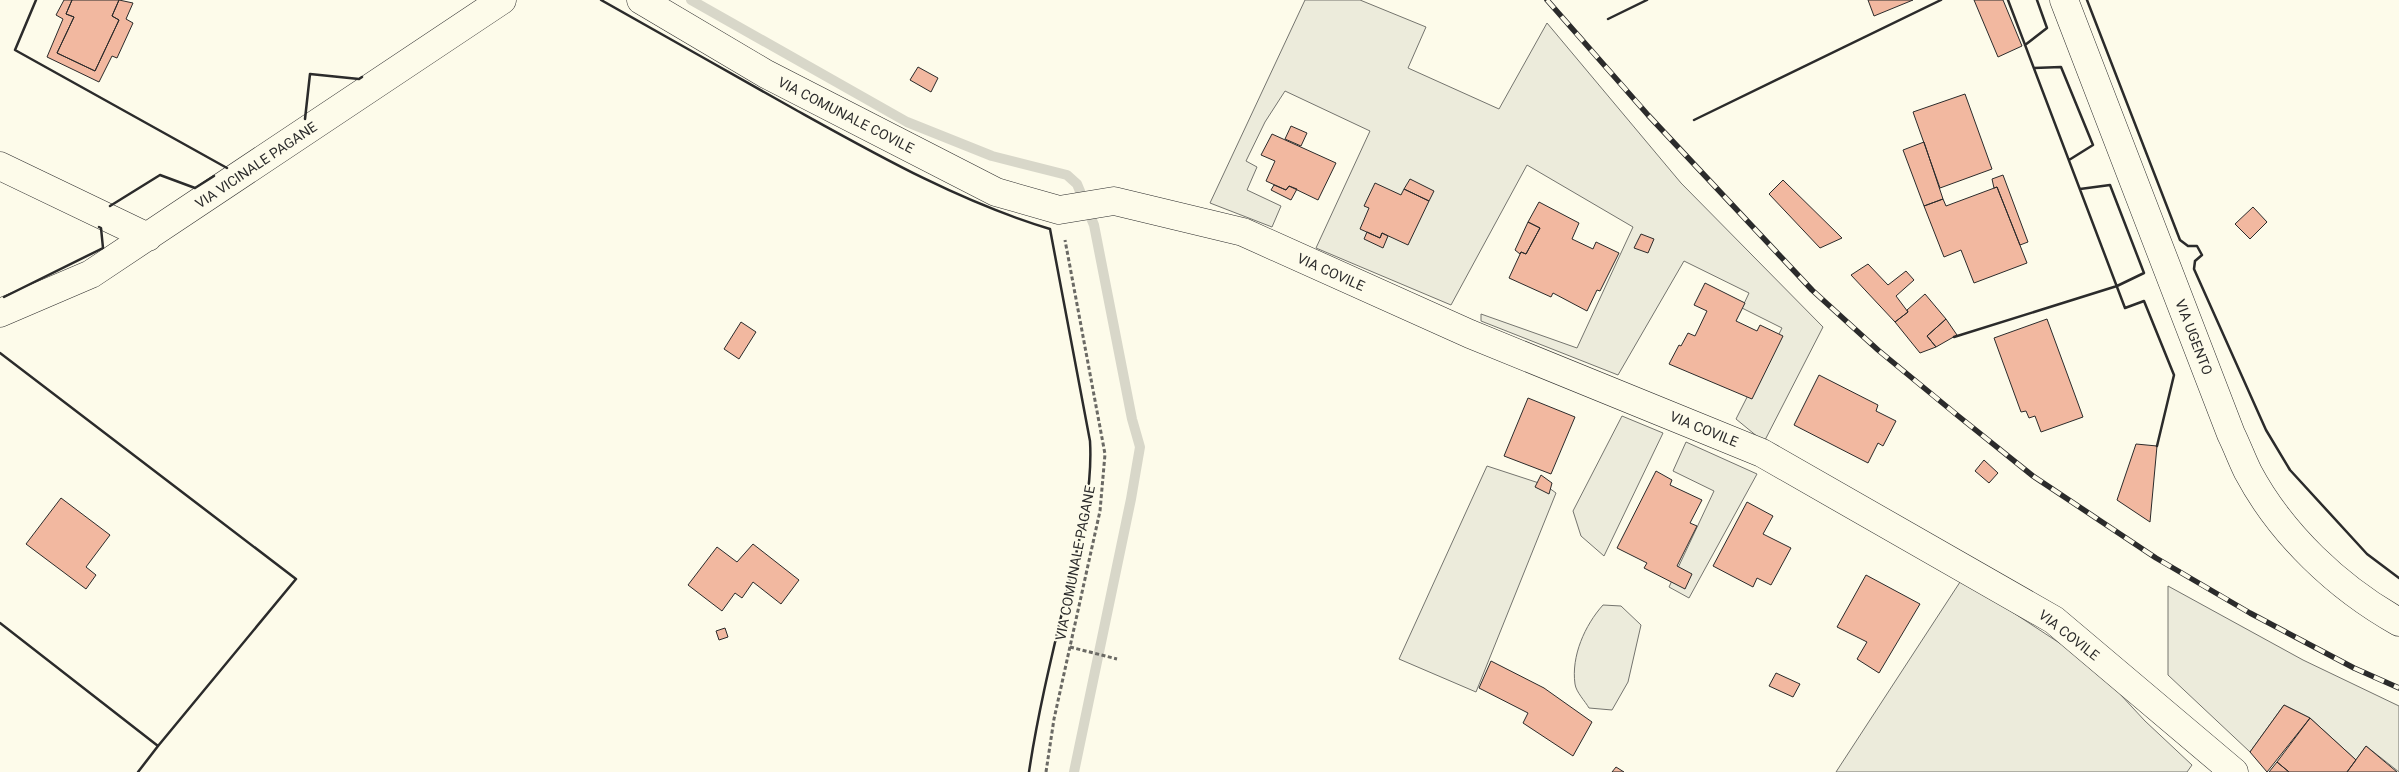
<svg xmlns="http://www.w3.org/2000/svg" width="2399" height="772" font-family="Roboto,sans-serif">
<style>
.green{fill:#ecebdb;stroke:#74746e}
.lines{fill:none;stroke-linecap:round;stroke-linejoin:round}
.stream{stroke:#d8d7c9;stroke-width:10}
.building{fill:#f2b8a0;stroke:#2b2b2b}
.minor-casing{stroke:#2b2b2b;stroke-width:29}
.tertiary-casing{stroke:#2b2b2b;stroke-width:29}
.path{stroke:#6a6964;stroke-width:3;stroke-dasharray:4 2.5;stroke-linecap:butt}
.minor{stroke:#fdfbea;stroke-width:28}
.tertiary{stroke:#fdfbea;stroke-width:28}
.rail-casing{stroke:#2b2b2b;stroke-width:5.5}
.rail{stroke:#fdfbea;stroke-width:4;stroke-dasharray:11;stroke-linecap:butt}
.wall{stroke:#2b2b2b;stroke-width:2.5}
.labels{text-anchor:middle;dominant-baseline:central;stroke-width:4;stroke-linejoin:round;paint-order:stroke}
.street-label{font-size:14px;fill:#2b2b2b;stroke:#fdfbea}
</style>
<rect width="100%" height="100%" fill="#fdfbea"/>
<path class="green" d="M1305 0H1360L1426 27 1408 68 1499 109 1547 23 1681 183 1823 327 1764 442 1736 419 1782 328 1742 308 1749 293 1684 261 1618 375 1481 321V314L1577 348 1633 227 1527 165 1451 305 1316 248 1370 131 1285 91 1265 122 1246 161 1257 167 1247 190 1281 206 1272 227 1210 203Z
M1622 416 1663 433 1604 556 1581 536 1573 511Z
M1686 442 1757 474 1689 598 1669 587 1714 491 1673 471Z
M1487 466 1545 485 1556 493 1476 692 1399 659Z
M1962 579 2093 665 2145 721 2192 765 2187 772H1836Z
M2168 586 2303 660 2399 706V772L2366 746 2356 760 2310 718 2284 705 2250 752 2168 675Z
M1603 605 1621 606 1641 625 1628 682 1612 710 1589 708C1585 701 1576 692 1575 684 1571 656 1585 625 1603 605Z"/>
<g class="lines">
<path class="stream" d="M691 0 907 122 992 156 1067 175 1077 184 1094 225 1132 419 1140 447 1131 499 1074 772"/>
</g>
<path class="building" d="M64 0H72L66 14 74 17 57 53 95 71 119 20 112 16 119 0 133 3 126 19 133 23 117 58 112 56 99 82 47 57 63 19 56 15Z
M72 0H119L112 16 119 20 95 71 57 53 74 17 66 14Z
M1868 0H1913L1874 16Z
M1974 0H2003L2022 46 1998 57Z
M918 67 938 78 931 92 910 80Z
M1965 94 1992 169 1940 188 1913 112Z
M1291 126 1307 133 1301 146 1285 139Z
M1272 134 1336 163 1318 200 1289 186 1286 190 1266 181 1275 161 1261 155Z
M1924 142 1943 199 1924 206 1903 150Z
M2003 175 2028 242 2020 245 1997 187 1994 188 1992 179Z
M1410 179 1434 191 1429 201 1404 189Z
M1783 180 1842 238 1820 248 1769 194Z
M1375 183 1401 195 1404 189 1429 201 1408 245 1382 233 1380 238 1360 229 1369 208 1364 206Z
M1274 185 1286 190 1289 186 1297 189 1291 200 1271 190Z
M1997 187 2027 263 1974 283 1961 250 1944 257 1924 206 1943 199 1946 206Z
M1539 202 1579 223 1572 239 1593 249 1596 242 1619 253 1600 291 1597 290 1587 311 1553 293 1551 297 1509 278 1521 252 1526 254 1540 228 1528 222Z
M2253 207 2267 222 2250 239 2235 224Z
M1528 222 1540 228 1526 254 1521 252 1520 254 1515 250Z
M1367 232 1380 238 1382 233 1388 236 1383 248 1364 239Z
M1641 234 1654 239 1648 253 1634 248Z
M1868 264 1888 285 1906 271 1914 280 1896 296 1908 312 1895 322 1851 275Z
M1705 283 1745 303 1736 321 1757 331 1760 325 1783 336 1752 399 1669 364 1679 345 1681 346 1688 333 1695 336 1707 311 1694 305Z
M1925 294 1946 319 1927 336 1936 347 1920 353 1895 322 1908 312 1907 310Z
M1946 319 1957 335 1936 347 1927 336Z
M2047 319 2083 417 2041 432 2035 416 2029 418 2026 411 2021 412 1994 338Z
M741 322 756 332 739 359 724 349Z
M1819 375 1878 405 1876 411 1896 421 1883 446 1878 443 1868 463 1794 425Z
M1528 398 1575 417 1551 474 1504 456Z
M2136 444 2157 446 2150 522 2117 500Z
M1984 460 1998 473 1989 483 1975 471Z
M1656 471 1672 480 1670 485 1702 500 1690 523 1697 526 1677 566 1692 574 1685 589 1644 568 1647 563 1617 548Z
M1541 475 1552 483 1549 494 1535 487Z
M61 498 110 535 86 567 96 575 86 589 26 544Z
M1747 502 1773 516 1763 534 1791 548 1771 585 1757 578 1753 587 1713 566Z
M753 544 799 580 781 604 753 582 742 598 735 593 722 611 688 585 717 547 737 562Z
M1866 575 1920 604 1879 673 1857 659 1867 642 1837 627Z
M725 628 728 637 719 640 716 631Z
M1491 661 1544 688 1592 722 1573 756 1523 723 1528 713 1479 688Z
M1776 673 1800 684 1793 697 1769 686Z
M2284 705 2310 718 2267 772 2250 752Z
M2310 718 2356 760 2347 772H2289L2277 762Z
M2366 746 2397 772H2347Z
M2277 762 2289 772H2269Z
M1616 767 1624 772H1612Z"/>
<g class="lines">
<defs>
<path id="minor" d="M641 0 766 74 996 192 1059 210 1114 201 1243 232 1470 334 1762 453 2054 620 2234 772
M0 166 148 237
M0 313 91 274 502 0"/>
<path id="tertiary" d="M2064 0 2231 434C2237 446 2242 460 2248 472 2281 534 2338 588 2399 622"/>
</defs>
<use href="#minor" class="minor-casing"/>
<use href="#tertiary" class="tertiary-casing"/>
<path class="path" d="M1070 647 1117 659
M1046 772 1054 719 1100 511 1105 454 1065 240"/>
<use href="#minor" class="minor"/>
<use href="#tertiary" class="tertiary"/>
<defs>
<path id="rail" d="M1547 0 1648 115 1812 290 1878 350 1957 415 2033 476 2156 558 2250 613 2354 668 2399 688"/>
</defs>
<use href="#rail" class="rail-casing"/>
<use href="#rail" class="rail"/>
<path class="wall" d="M36 0 15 50 227 168
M601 0C666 37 731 73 796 110 877 155 960 202 1050 229L1090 441C1093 494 1078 545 1066 596 1052 655 1038 712 1029 772
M2008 0 2125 308 2144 301 2174 375 2157 446
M2087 0 2180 240 2188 246H2197L2202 255 2195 261 2194 269 2266 430 2290 470 2367 554 2399 578
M1608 19 1647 0
M2025 45 2047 28 2037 0
M2034 68 2061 67 2093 145 2069 160
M305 119 310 74 359 79 362 77
M1694 120 1941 0
M110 206 160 175 195 188 214 176
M4 297 103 248 101 228 99 227
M1954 337 2117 286 2144 273 2110 185 2080 189
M0 353 296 579 158 746 0 623
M138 772 158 746"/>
</g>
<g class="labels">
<g class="street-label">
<text transform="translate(846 115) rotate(27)">VIA COMUNALE COVILE</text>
<text transform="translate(256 165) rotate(-34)">VIA VICINALE PAGANE</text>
<text transform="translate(1331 272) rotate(24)">VIA COVILE</text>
<text transform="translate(2194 337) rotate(69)">VIA UGENTO</text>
<text transform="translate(1704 429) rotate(22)">VIA COVILE</text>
<text transform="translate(1075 563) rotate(-79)">VIA COMUNALE PAGANE</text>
<text transform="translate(2069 635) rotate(38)">VIA COVILE</text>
</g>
</g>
</svg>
